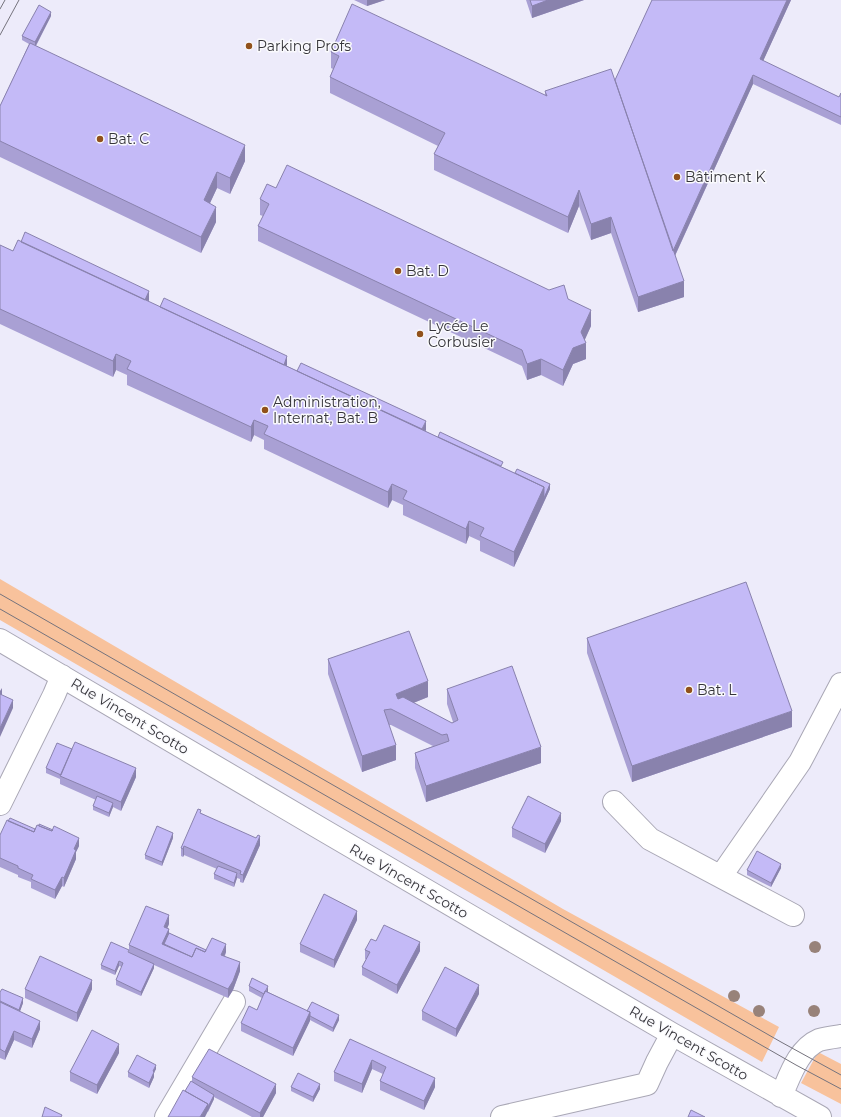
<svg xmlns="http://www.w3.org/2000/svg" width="841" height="1117" font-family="Montserrat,sans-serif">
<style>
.green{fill:#f8c29c}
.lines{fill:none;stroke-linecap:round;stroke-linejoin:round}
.minor-casing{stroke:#a9a7b5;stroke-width:24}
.minor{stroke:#fff;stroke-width:22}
.tram{stroke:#75737d;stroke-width:1}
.tree{fill:#988279}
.wall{fill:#a9a0d4}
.shaded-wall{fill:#8982ad}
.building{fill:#c4baf7;stroke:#8982ad}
.poi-dot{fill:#91511b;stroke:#fafafd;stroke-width:1.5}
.labels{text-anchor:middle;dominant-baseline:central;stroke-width:3;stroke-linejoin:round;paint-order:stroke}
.poi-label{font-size:14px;fill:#35343a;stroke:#fafafd;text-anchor:start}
.street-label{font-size:14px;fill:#35343a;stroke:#fafafd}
</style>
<rect width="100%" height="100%" fill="#edebfa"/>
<path class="green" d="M0 579 563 909 779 1027 762 1062 0 620Z
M818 1052 841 1064V1104L801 1083Z"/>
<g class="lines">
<defs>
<path id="minor" d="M0 640 323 830 672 1034 820 1117
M614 802 650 839 793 915
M0 804 54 695 62 676
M721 876 800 762 841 684
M781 1096C790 1076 798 1049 819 1040 826 1038 834 1037 841 1036
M166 1117 234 1002
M502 1117 647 1084 657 1062 672 1034"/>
</defs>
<use href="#minor" class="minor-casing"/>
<use href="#minor" class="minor"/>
<path class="tram" d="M0 9 5 0
M0 35 19 0
M0 594 781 1042 841 1075
M0 609 796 1065 841 1089"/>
</g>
<g class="tree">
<circle cx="815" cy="947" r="6"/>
<circle cx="734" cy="996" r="6"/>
<circle cx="759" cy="1011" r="6"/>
<circle cx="814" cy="1011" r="6"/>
</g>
<path class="wall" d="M354 0H385L367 6Z
M526 0H584L532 18Z
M652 0H791L763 61 839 97 841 93V125L753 84 675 256 684 297 638 312 611 233 591 240 579 206 568 233 434 170V154L438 146 330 93V77L333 69 331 68V52L545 95V91L615 80Z
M51 16 36 46 245 161 230 194 217 188 210 203 216 222 201 253 0 157V106L29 44 22 40V36Z
M276 188 568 299 591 326 584 340 586 359 573 364 563 386 541 375 527 380 522 366 258 241V226L263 216 260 215V199Z
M0 245 13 251 149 300V302L287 365V366L426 430 425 431 502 467 550 489 514 567 480 551V541L469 536 466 544 403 515V505L392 500 388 508 264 449V440L254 435 251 442 127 385V375L116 370 113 377 0 324Z
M587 638 792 727 632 782 587 653Z
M328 659 428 697 413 703 452 723 453 722 447 704V689L541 763 426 802 415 768V753L433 746 391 725H389L396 760 362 772 328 674Z
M46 768 136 777 121 811 113 807 109 817 93 810V806L96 800 60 784V779L46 773Z
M201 813 260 845 243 883 240 882V879L237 878 234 887 214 879V874L217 869 184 855 183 857 181 856V848Z
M561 821 545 853 512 837V828Z
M35 829 79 846 76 852V859L64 887 62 886 55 899 31 888V882L18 877V875L0 867V835Z
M173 838 162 866 145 859V855Z
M781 868 771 887 747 875V870Z
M357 920 334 968 300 952V944Z
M169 924 167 928 169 933 206 950 226 952 225 956 240 971 233 990 228 998 154 965V968L141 996 116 985V980L122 967 119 966 115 975 101 969V965L129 953V945Z
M376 941 420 951 397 994 362 975V967L366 959H365V950Z
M249 986 268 991V992L307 1011 339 1020 333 1032 310 1020 293 1056 241 1031V1023L257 1010 262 998 249 991Z
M25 989H92L77 1022 25 998Z
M0 992 23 1003 20 1011 40 1029 32 1048 14 1040 5 1060 0 1058Z
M479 994 456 1037 422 1020V1011Z
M350 1039 435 1087 424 1110 380 1090V1081L383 1074 372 1069 362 1093 334 1081V1072Z
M119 1053 97 1094 70 1081V1072Z
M156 1069 154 1072V1077L149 1088 128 1077V1072Z
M192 1077 276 1093 263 1117H252L214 1097V1099L208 1112 185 1091 192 1082Z
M291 1087 320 1089 313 1102 291 1091Z"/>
<path class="shaded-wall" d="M367 0H385L367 6Z
M548 0H584L532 18V6Z
M787 0H791L760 68V59Z
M51 12V16L35 47V42Z
M753 75V84L672 262V254Z
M245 145V161L230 194V178Z
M217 172V188L204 216V200Z
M579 190V206L568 233V217Z
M216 207V222L201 253V237Z
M611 217V233L591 240V224Z
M684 281V297L638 312V297Z
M149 291V300L142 315V306Z
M591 310V326L583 344 586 343V359L573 364 563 386V370Z
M116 354V370L113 377V361Z
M287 356V365L281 379V371Z
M541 359V375L527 380V364Z
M254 420V435L251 442V427Z
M426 421V430L419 444V435Z
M392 484V500L388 508V492Z
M550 484V489L514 567V552L544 487Z
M469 521V536L466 544V529Z
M428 681V697L396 710V694Z
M2 688V696L0 700V691Z
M13 700V708L0 737V728Z
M792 711V727L632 782V766Z
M396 745V760L362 772V756Z
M541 747V763L426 802V786Z
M136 768V777L121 811V802Z
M113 803V807L109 817V813Z
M561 813V821L545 853V844Z
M173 833V838L162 866V862Z
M260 836V845L243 883V875Z
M79 838V846L76 852V859L64 887V878L74 849Z
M184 846V855L183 857V849Z
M781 864V868L771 887V883Z
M237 873V878L234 887V883Z
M62 877V886L55 899V890Z
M357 911V920L334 968V960Z
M169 915V924L164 936V927Z
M169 929V937L164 949 162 944Z
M420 942V951L397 994V985Z
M226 944V952L221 963V955Z
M119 961V966L115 975V971Z
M240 962V971L233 990 228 998V989Z
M154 964V968L141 996V992Z
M92 980V989L77 1022V1013Z
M479 985V994L456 1037V1029Z
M268 986V991L265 999V994Z
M23 998V1003L19 1014V1010Z
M310 1012V1021L293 1056V1048Z
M339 1015V1020L333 1032V1028Z
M40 1021V1029L32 1048V1039Z
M14 1031V1040L5 1060V1052Z
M119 1044V1053L97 1094V1085Z
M372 1060V1069L362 1093V1084Z
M156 1065V1069L153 1075V1071Z
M154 1072V1077L149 1088V1083Z
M435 1078V1087L424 1110V1101Z
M276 1084V1093L263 1117H260V1113Z
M320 1084V1089L313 1102V1097Z
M214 1095V1099L205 1117H200L208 1104Z"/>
<path class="building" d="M530 0H548L532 6Z
M652 0H787L760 59 839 97 841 93V117L753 75 673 251 615 80Z
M352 4 547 96 545 91 611 69 684 281 638 297 611 217 591 224 579 190 568 217 434 154 445 133 330 77 339 56 331 52Z
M39 5 51 12 35 42 22 36Z
M30 43 245 145 230 178 217 172 204 200 216 207 201 237 0 141V106Z
M287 165 549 290 564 285 568 299 591 310 581 332 586 343 573 348 563 370 541 359 527 364 522 350 258 226 269 204 260 199 267 184 276 188Z
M25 232 149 291 145 300 21 242Z
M18 240 544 487 514 552 480 536 484 528 469 521 466 529 403 499 407 491 392 484 388 492 264 434 268 426 254 420 251 427 127 369 131 361 116 354 113 361 0 309V245L13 251Z
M164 298 287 356 284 365 160 307Z
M301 363 426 421 422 429 297 371Z
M440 432 503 462 501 466 438 437Z
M517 469 550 484 544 498V487L515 473Z
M746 582 792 711 632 766 587 638Z
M409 631 428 681 396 694 398 699 403 697 452 723 458 720 447 689 512 666 541 747 426 786 415 753 449 741 447 734 442 735 391 709 384 710 396 745 362 756 328 659Z
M0 694 13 700 0 728Z
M75 742 136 768 121 802 60 776Z
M57 743 72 749 61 775 46 768Z
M97 796 113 803 109 813 93 806Z
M528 796 561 813 545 844 512 828Z
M198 809 201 810 200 813 256 838 258 835 260 836 243 875 240 874 241 871 184 846 183 849 181 848Z
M10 818 35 829 34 832 8 821Z
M7 820 34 832 37 825 52 831 54 826 79 838 74 849 76 850 64 878 62 877 55 890 31 879 33 875 18 868V866L0 858V835Z
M39 824 53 830 52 831 39 826Z
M157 826 173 833 162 862 145 855Z
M757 851 781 864 771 883 747 870Z
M218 866 237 873 234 883 214 874Z
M324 894 357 911 334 960 300 944Z
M146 906 169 915 164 927 169 929 162 944 192 957 196 948 205 952 212 938 226 944 221 955 240 962 233 981 228 989 129 945Z
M384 925 420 942 397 985 362 967 370 952 365 950 371 939 376 941Z
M169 933 206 950 205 952 196 948 192 957 164 944Z
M111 942 129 950 128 952 154 964 141 992 116 980 123 963 119 961 115 971 101 965Z
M40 956 92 980 77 1013 25 989Z
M445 967 479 985 456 1029 422 1011Z
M252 978 268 986 264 994 249 986Z
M2 989 23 998 19 1010 0 1001V992Z
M265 991 310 1012 293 1048 241 1023 249 1006 257 1010Z
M0 1002 40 1021 32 1039 14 1031 5 1052 0 1049Z
M312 1002 339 1015 333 1028 310 1016V1012L307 1011Z
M92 1030 119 1044 97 1085 70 1072Z
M350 1039 435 1078 424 1101 380 1081 386 1067 372 1060 362 1084 334 1072Z
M209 1049 276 1084 260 1113 192 1077Z
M137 1055 156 1065 153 1071 154 1072 149 1083 128 1072Z
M298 1073 320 1084 313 1097 291 1087Z
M191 1081 214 1095 208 1107V1104L185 1091Z
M183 1090 208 1104 200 1117H168Z
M45 1107 62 1115 61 1117H42Z
M691 1110 705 1117H688Z"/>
<g class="poi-dot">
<circle cx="249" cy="46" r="4"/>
<circle cx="100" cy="139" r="4"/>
<circle cx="677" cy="177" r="4"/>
<circle cx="398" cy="271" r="4"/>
<circle cx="420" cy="334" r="4"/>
<circle cx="265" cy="410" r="4"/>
<circle cx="689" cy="690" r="4"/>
</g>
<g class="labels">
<g class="poi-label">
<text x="257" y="46">Parking Profs</text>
<text x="108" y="139">Bat. C</text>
<text x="685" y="177">Bâtiment K</text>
<text x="406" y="271">Bat. D</text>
<text x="428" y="326">Lycée Le<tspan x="428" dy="16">Corbusier</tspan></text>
<text x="273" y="402">Administration,<tspan x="273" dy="16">Internat, Bat. B</tspan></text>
<text x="697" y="690">Bat. L</text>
</g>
<g class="street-label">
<text transform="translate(130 716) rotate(31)">Rue Vincent Scotto</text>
<text transform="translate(409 881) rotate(30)">Rue Vincent Scotto</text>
<text transform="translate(689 1043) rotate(30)">Rue Vincent Scotto</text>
</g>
</g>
</svg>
